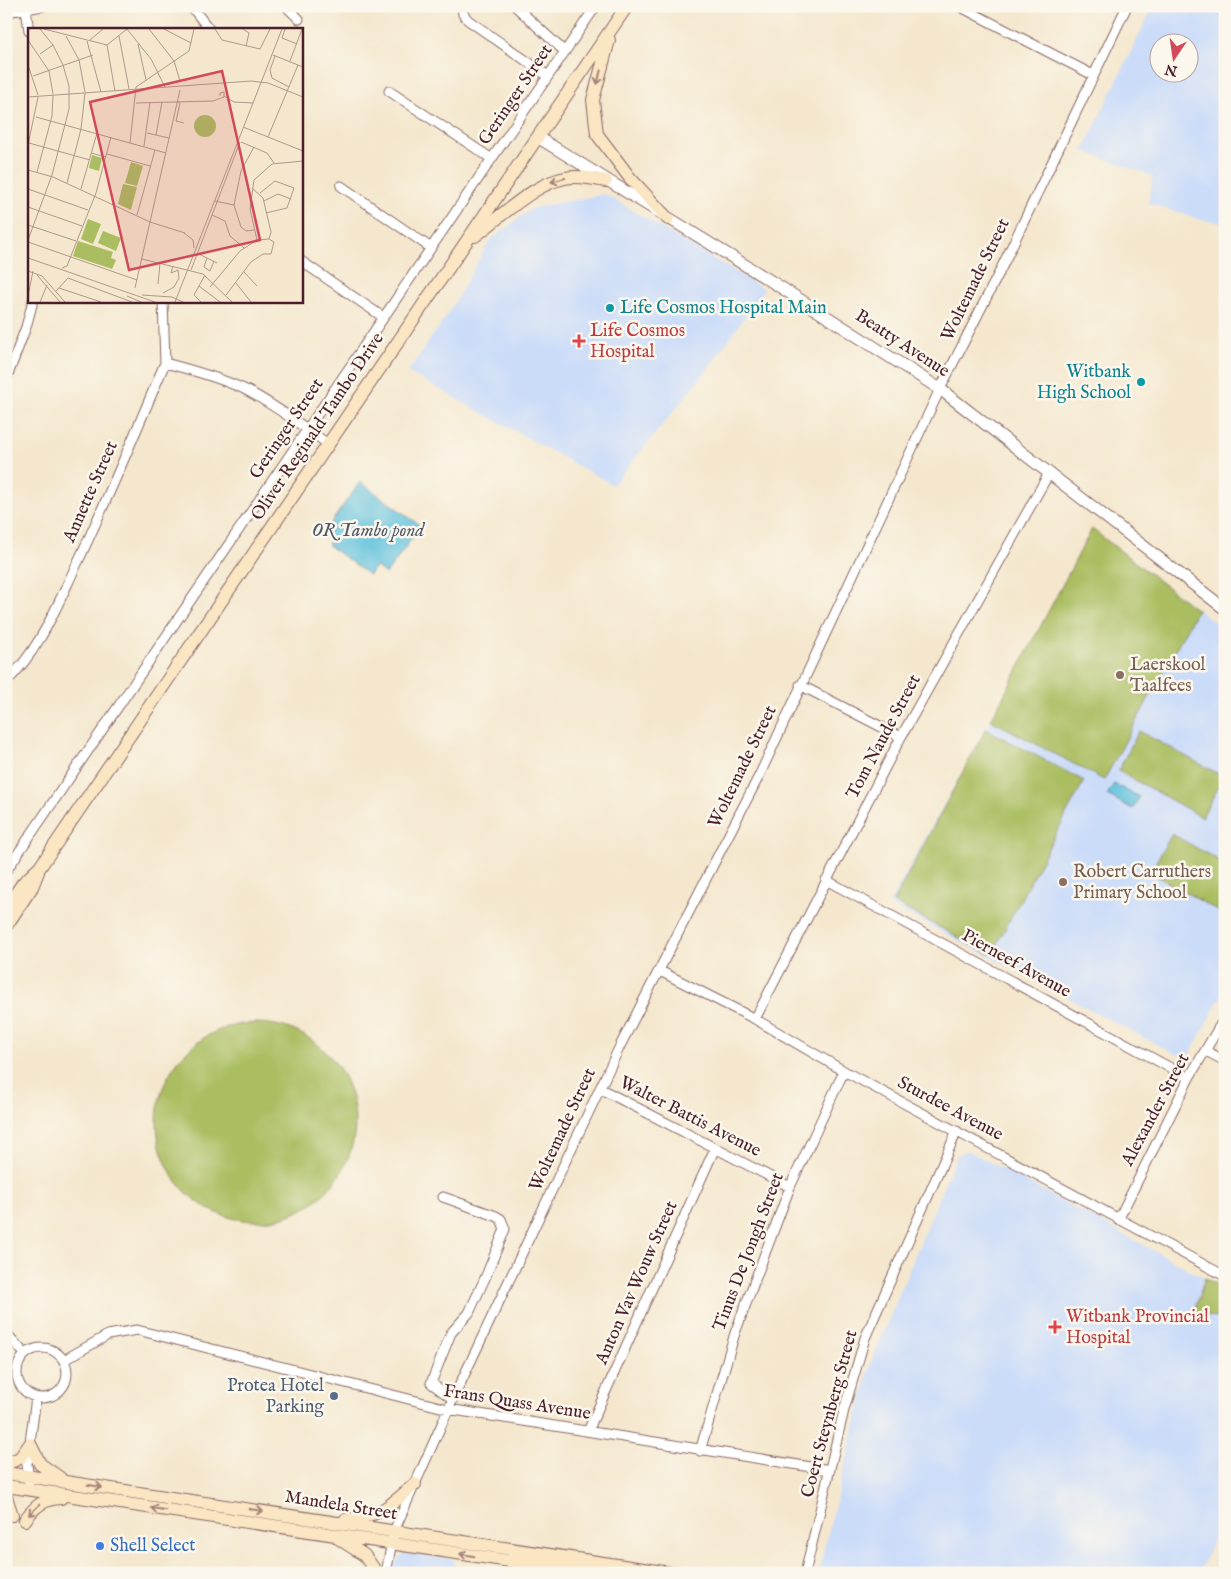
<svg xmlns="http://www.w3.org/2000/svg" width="1231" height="1579" font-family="'IM FELL English',serif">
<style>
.built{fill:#cbdcf9;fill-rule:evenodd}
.green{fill:#aabd61;stroke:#7a6e46}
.water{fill:#5fc1dd;stroke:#547084}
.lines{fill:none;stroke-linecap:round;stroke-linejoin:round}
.minor-casing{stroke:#866564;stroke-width:11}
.tertiary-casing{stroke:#866564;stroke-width:13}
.secondary-casing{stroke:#866564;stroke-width:14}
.minor{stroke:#fff;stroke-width:9}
.tertiary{stroke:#fff;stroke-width:11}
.secondary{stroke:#fbe6c4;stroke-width:12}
.oneway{stroke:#a28278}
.culture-dot{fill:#0f9aa8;stroke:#fbf7ec;stroke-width:2}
.health-dot{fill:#e0444e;stroke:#fbf7ec;stroke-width:2}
.education-dot{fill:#8d6e63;stroke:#fbf7ec;stroke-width:2}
.service-dot{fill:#5c6f8a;stroke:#fbf7ec;stroke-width:2}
.shop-dot{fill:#3f7fe0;stroke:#fbf7ec;stroke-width:2}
.labels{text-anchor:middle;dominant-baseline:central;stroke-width:5;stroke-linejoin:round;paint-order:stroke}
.street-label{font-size:18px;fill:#4a1f2b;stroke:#fbf7ec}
.culture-label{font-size:18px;fill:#0d838f;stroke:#fbf7ec;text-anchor:start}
.health-label{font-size:18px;fill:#be3a42;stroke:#fbf7ec;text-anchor:start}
.education-label{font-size:18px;fill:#785e54;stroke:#fbf7ec;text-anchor:start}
.service-label{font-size:18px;fill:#4e5e75;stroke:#fbf7ec;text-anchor:end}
.shop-label{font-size:18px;fill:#366cbe;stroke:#fbf7ec;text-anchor:start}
.water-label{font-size:19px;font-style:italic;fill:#515869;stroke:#fbf7ec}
.inset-road{fill:none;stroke:#b0978c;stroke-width:1}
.view{fill:#d1495b;fill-opacity:0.15;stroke:#d1495b;stroke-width:2.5}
.inset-edge{fill:none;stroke:#4a1f2b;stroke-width:2.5}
</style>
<rect width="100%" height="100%" fill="#fbf7ec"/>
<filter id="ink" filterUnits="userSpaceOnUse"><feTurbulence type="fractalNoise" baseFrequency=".02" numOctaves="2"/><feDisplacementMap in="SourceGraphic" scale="10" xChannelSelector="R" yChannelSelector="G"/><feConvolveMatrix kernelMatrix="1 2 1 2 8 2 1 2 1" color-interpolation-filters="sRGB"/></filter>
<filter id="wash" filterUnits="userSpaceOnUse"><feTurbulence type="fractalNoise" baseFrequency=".0096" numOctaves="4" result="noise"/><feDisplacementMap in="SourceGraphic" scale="20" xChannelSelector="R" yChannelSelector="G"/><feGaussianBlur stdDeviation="1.12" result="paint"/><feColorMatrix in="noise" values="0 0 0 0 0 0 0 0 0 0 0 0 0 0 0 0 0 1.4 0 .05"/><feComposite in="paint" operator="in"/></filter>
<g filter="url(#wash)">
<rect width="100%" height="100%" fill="#f4e7cd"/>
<path class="built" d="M1153 6H1225V223L1202 220 1148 203 1153 176 1083 151ZM1158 42H1188V72H1158Z
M605 194 764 289 708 369 613 485 408 372 449 312 490 240 533 208Z
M1092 529 1225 630V989L1190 1054 1177 1055 889 904 991 720Z
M967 1150 1225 1289V1512L1199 1573H818L870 1365 956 1156Z
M404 1553 453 1559 456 1573H394V1564Z"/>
<path class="green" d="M1092 529 1197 610 1104 780 991 720Z
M986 729 1084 781 991 955 893 902Z
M1139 731 1224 777 1202 817 1118 771Z
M1172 834 1225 864V915L1150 872Z
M157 1122a99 99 0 1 1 198 0a99 99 0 1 1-198 0Z
M1205 1278 1225 1289V1322L1221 1319 1194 1312Z"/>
<path class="water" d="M360 482 421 526 386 574 375 566 369 575 329 546 328 527Z
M1114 784 1139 797 1133 809 1107 795Z"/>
</g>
<g filter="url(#ink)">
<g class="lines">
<defs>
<path id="minor" d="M191 6 209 29
M286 6 299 19
M462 6 463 14 468 20 548 76
M515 6 565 52
M583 6 592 12
M959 6 1093 75
M26 9 29 31
M6 12 43 6
M389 91 492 159
M341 186 431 248
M301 261 383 317
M165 363C192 370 221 378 246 390 275 405 301 425 328 444
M6 380 26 327 33 301
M6 682C39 651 56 608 75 568 105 505 132 441 159 377L165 363 163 301
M800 685 901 737
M6 871 596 6
M826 880 1189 1078
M660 971 755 1019 844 1071 1225 1276
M755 1019 901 737 1048 475
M1206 1051 1225 1061
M601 1089 790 1187
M443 1197 496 1216 501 1219 505 1229 486 1276 469 1313 451 1333 431 1383 453 1399
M1118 1220 1189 1078 1225 1017
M6 1333 25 1354
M17 1373a25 25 0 1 1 50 0a25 25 0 1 1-50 0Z
M64 1360 108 1335 137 1330 448 1409 830 1470
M588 1431 715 1148
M700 1451 735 1333 790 1187 844 1071
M29 1482 27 1464 36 1398
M386 1573 394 1531 453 1399 620 1046 759 776 940 389 999 273 1127 6
M805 1573 844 1410 865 1338 957 1131"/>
<path id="tertiary" d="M539 138 774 283 940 389 1225 609"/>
<path id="secondary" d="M609 40 593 100 597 134 630 178 668 219
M475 236C502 216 540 177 575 177 585 177 596 179 606 181
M6 908 23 883 40 867 627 6
M6 926 32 887 38 872
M30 1444 40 1464 60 1478
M6 1464 20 1458 30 1444
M6 1473 670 1573
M6 1486 590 1573
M6 1497 12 1515
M25 1520C35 1506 43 1499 61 1498
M345 1520C384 1514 386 1509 415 1484
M338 1538 364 1555 377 1573"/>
</defs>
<use href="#minor" class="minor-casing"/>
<use href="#tertiary" class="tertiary-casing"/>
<use href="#secondary" class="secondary-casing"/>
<use href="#minor" class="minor"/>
<use href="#tertiary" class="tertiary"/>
<use href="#secondary" class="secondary"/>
</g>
<defs><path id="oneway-shaft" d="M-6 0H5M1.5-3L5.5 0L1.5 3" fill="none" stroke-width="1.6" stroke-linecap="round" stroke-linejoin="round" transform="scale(1.25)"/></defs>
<g class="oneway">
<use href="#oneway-shaft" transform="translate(599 77) rotate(104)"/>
<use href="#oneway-shaft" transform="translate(558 180) rotate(165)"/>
<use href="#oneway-shaft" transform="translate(95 1486) rotate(9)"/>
<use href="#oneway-shaft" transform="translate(158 1509) rotate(-171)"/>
<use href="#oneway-shaft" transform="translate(34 1510) rotate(134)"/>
<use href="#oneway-shaft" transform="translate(256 1510) rotate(9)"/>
<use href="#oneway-shaft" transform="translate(467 1555) rotate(-171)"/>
</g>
</g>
<g class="culture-dot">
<circle cx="610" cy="308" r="5"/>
<circle cx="1141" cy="382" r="5"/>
</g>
<g class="health-dot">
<path d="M576.5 333.5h5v5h5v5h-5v5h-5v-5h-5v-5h5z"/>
<path d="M1052.5 1319.5h5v5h5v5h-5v5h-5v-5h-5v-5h5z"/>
</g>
<g class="education-dot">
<circle cx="1120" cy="675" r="5"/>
<circle cx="1063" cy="882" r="5"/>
</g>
<circle class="service-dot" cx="334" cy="1396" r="5"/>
<circle class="shop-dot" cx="100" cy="1546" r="5"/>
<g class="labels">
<g class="street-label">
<text transform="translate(516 95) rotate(-56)">Geringer Street</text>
<text transform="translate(976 280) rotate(-64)">Woltemade Street</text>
<text transform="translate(902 344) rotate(33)">Beatty Avenue</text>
<text transform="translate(318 427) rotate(-56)">Oliver Reginald Tambo Drive</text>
<text transform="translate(287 429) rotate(-56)">Geringer Street</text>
<text transform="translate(91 492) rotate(-66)">Annette Street</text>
<text transform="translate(884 737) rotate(-62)">Tom Naude Street</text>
<text transform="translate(743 767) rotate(-64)">Woltemade Street</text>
<text transform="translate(1016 964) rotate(29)">Pierneef Avenue</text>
<text transform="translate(950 1109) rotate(28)">Sturdee Avenue</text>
<text transform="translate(1156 1110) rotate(-62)">Alexander Street</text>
<text transform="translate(690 1117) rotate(27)">Walter Battis Avenue</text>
<text transform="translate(563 1130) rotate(-65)">Woltemade Street</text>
<text transform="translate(749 1252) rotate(-69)">Tinus De Jongh Street</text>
<text transform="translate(637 1283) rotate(-66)">Anton Vav Wouw Street</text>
<text transform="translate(517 1403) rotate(9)">Frans Quass Avenue</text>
<text transform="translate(830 1414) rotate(-75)">Coert Steynberg Street</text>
<text transform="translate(341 1506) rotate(9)">Mandela Street</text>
</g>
<g class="culture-label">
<text x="620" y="308">Life Cosmos Hospital Main</text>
<text x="1131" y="372" text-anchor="end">Witbank<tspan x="1131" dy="21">High School</tspan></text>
</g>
<g class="health-label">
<text x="590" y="331">Life Cosmos<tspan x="590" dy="21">Hospital</tspan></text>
<text x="1066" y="1317">Witbank Provincial<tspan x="1066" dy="21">Hospital</tspan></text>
</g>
<g class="education-label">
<text x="1130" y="665">Laerskool<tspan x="1130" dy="21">Taalfees</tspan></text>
<text x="1073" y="872">Robert Carruthers<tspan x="1073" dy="21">Primary School</tspan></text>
</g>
<g class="service-label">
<text x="324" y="1386">Protea Hotel<tspan x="324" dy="21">Parking</tspan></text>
</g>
<g class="shop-label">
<text x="110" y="1546">Shell Select</text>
</g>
<g class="water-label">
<text x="368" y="531">OR Tambo pond</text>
</g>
</g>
<g transform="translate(28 28)">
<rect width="275" height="275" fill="#f4e7cd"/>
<path d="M166 98a11 11 0 1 1 22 0a11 11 0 1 1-22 0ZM64 127 74 130 71 143 61 140ZM103 134 115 138 109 158 97 155ZM95 156 109 159 103 182 90 176ZM60 191 73 196 65 216 53 211ZM75 203 93 210 88 223 70 215ZM50 213 85 224 83 230 88 232 84 241 45 228Z" fill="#aabd61"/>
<path class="inset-road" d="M16 1 79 17M99 1 123 31 137 59M121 1 146 33 152 53M136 1 163 15M187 1 194 12 232 21 242 1M215 1 221 5 218 18M257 1 254 10 269 16M38 8 51 32 57 64M91 8 101 61M0 12 21 43 25 66M62 12 75 1M59 13 73 64M110 16 118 52M79 17 87 63M79 17 99 1M12 26 25 17M245 27 275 39M247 28 242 42 244 50 261 59M262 33 274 1M0 37 10 67M5 48 65 27M196 68 206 74 225 75M0 69 223 53 240 55 275 69M150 74 152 75 148 93 156 95M108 75 185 73 196 69V64L192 65V68M8 89 138 125M215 99 275 123M119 105 141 110M128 107 134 74M240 109 270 37M213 114 239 125 246 135M1 115 62 132M102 115 108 59 161 23 166 1M0 117 10 69M116 118 122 74M63 125 78 129M79 126 122 138M0 142 25 149 122 194 157 205M9 144 24 88 25 67M39 155 53 101 57 65M224 160 235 170 243 204 241 211M0 161 60 182M53 161 69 105M232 165 247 153 266 160 259 180 238 185M187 173 206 177M236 173 250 166 263 171M0 179 54 198M109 187 127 122M184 187 197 193 202 208 216 220M0 197 48 213M226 202 218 203 213 199 206 177 213 143 226 119M156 205 165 212 166 220M0 212 24 147 41 81V58L35 37 25 17 12 1M229 212 222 181 226 152 244 136 275 133M0 214 109 252M169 225 189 235M0 230 127 274M179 230 176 239 182 243 186 233M114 231 175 246 204 274M34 240 39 238 68 165 83 109M163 242 212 114M0 243 14 248 37 274M216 244 229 258M9 247 32 274M208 255 223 274M130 256 132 235M171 258 192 274M182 259 212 223 229 212 241 211M31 260 73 274M107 260 152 62M28 263 40 250 104 274M135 265 146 259 151 250 150 242 143 245 145 238M114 267 144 269 155 274M198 267 223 234 235 226H243L246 214 241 211M0 268 5 243M99 268 113 274M12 274 19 257M147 274 254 1M173 274 166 267 177 247"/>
<path class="view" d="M194 43 232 212 101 242 62 74Z"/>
<rect width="275" height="275" class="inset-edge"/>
</g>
<rect width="1231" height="1579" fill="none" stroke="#fbf7ec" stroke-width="25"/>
<g transform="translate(1174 58) rotate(193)"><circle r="24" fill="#fbf7ec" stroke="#b4a19f"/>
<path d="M0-4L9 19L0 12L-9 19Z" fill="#d1495b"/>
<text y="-8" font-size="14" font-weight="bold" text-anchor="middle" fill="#4a1f2b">N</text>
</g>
</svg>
